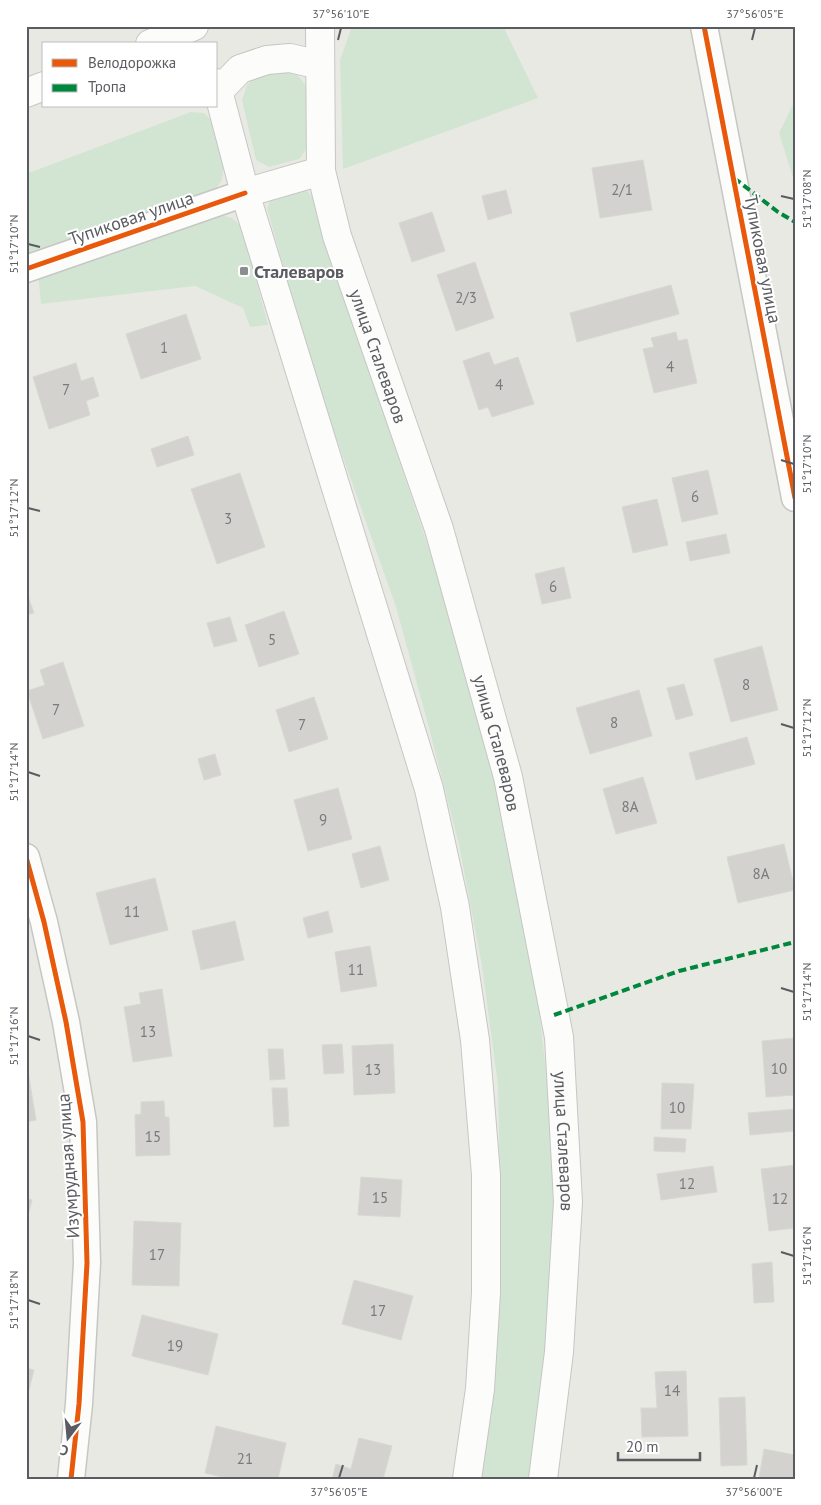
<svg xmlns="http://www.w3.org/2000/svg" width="821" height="1505" font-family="'PT Sans',sans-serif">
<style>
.green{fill:#d2e5d3}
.building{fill:#d3d2cf;stroke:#d8d8d3}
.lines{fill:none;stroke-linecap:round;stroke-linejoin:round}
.street-casing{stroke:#c6c6c4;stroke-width:29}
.secondary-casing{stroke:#c6c6c5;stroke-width:30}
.street{stroke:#fcfcfb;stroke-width:26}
.secondary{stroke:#fcfcfb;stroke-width:28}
.quiet{stroke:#00873e;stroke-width:4;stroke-dasharray:8 4;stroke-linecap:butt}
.cycleway-casing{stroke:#fff;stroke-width:8}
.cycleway{stroke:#e8590c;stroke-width:5}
.ticks{fill:none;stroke:#5a5c61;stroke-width:2}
.poi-dot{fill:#8c8d8f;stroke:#fff;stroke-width:2}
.labels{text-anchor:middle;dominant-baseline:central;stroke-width:4;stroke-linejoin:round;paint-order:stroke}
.number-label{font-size:15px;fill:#797a7d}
.street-label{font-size:18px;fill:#5a5c61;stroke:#fff}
.poi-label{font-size:18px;font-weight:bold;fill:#5a5c61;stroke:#fff;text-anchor:start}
.neatline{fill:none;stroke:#5a5c61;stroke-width:2}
.ticks-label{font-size:12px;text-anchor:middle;fill:#5a5c61}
</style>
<rect width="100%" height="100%" fill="#e9e9e4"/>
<path class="green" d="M352 26H503L538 98 343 169 340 60Z
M282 69 297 74 306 86 308 147 299 159 269 167 256 160 242 100 247 85 260 73Z
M795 100V184L779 133Z
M191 112 204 113 213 122 224 164 222 180 215 190 26 259V174Z
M302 185 313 198 326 250 363 353 435 567 483 729 518 880 539 1008 551 1116 554 1247 543 1372 529 1479H481L496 1375 501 1247 498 1085 482 966 459 845 428 724 396 607 314 375 267 208 273 194Z
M215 213 232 218 242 227 268 325 250 327 243 308 195 286 41 304 38 273Z"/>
<path class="building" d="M643 160 652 210 600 218 592 168Z
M506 190 512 213 488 220 482 196Z
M432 212 445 251 412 262 399 223Z
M475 262 494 318 456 331 437 275Z
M671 285 679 314 577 342 570 313Z
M186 314 201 359 141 379 126 334Z
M676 332 678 341 687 339 697 383 654 393 643 349 654 347 651 338Z
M489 352 494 365 518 357 534 404 492 417 488 407 479 410 463 361Z
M76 363 81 381 93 377 99 396 86 401 90 415 49 429 33 377Z
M188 436 194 455 157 467 151 449Z
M708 470 718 514 682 522 672 478Z
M240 473 265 547 217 564 191 489Z
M657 499 668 545 633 553 622 507Z
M726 534 730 553 690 561 686 542Z
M564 567 571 598 542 604 535 574Z
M26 591 34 613 26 615Z
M284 611 299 654 259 667 245 625Z
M230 617 237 641 214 647 207 623Z
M762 646 778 710 731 722 714 659Z
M63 662 84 726 43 739 27 691 45 685 40 670Z
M684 684 693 715 676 720 667 688Z
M639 690 652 736 590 754 576 708Z
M314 697 328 739 289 752 276 710Z
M747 737 755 764 696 780 689 753Z
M215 754 221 775 204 780 198 759Z
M643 777 657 823 616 834 603 789Z
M338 788 352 839 308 851 294 800Z
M784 844 795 890 738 903 727 857Z
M380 846 389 880 361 888 352 854Z
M155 878 168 930 110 945 96 893Z
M328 911 333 932 308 938 303 918Z
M235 921 244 960 201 970 192 931Z
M370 946 377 986 341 992 335 952Z
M162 989 172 1056 133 1062 124 1007 141 1004 139 993Z
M795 1038V1095L766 1097 762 1041Z
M342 1044 344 1073 324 1074 322 1045Z
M393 1044 395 1093 354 1095 352 1046Z
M268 1049H283L285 1079 270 1080Z
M26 1060 36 1120 26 1122Z
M662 1083 694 1084 691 1129H661Z
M272 1088H287L289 1126 274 1127Z
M164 1101 165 1117H169L170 1155 136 1156 135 1115 141 1114V1102Z
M795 1109V1131L750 1135 748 1113Z
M654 1137 686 1139 685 1152 654 1151Z
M795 1165V1228L769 1231 761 1169Z
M713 1166 717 1192 661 1200 657 1174Z
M361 1177 402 1180 400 1217 358 1215Z
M26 1198 32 1200 26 1222Z
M134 1221 181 1223 179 1286 132 1285Z
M772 1262 774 1302 754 1303 752 1264Z
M354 1280 413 1296 401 1340 342 1324Z
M142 1315 218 1334 208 1375 132 1356Z
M26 1368 34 1370 26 1401Z
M686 1371 688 1436 642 1437 641 1408H657L655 1372Z
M745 1397 747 1465 721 1466 719 1398Z
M216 1426 286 1443 278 1479H231L205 1473Z
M359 1438 392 1446 383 1479H332L336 1464 351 1469Z
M764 1449 795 1455V1479L759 1478Z"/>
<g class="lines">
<defs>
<path id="street" d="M704 26 795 498
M26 269 245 193
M26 857 44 922 66 1022 83 1122 87 1263 79 1404 71 1479"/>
<g id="secondary">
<path id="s1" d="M320 26 321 171 337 236 439 529 508 777 559 1037 568 1202 559 1352 543 1479"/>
<path d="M150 44 194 26"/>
<path d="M216 83 245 193 429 789 455 907 475 1040 486 1175V1293L480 1389 467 1479"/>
<path d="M218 92 240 69 267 60 290 58 320 65"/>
<path d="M26 93 44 86"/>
<path d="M245 193 321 171"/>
</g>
</defs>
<use href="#street" class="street-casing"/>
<use href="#secondary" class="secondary-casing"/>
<use href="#street" class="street"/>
<use href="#secondary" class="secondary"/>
<path class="quiet" d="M734 178 778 212 795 222
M554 1015 679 971 795 942"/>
<defs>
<path id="cycleway" d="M704 26 795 498
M26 269 245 193
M26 857 44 922 66 1022 83 1122 87 1263 79 1404 71 1479"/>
</defs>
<use href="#cycleway" class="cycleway-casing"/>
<use href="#cycleway" class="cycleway"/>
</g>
<path class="ticks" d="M338 40 341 28M752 40 755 28M781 196 794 199M28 244 40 247M781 460 794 464M28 508 40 511M781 724 794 728M28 772 40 776M781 988 794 992M28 1036 40 1040M781 1252 794 1256M28 1300 40 1304M339 1478 343 1465M754 1478 757 1465"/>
<rect class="poi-dot" x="239" y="266" width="10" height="10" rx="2.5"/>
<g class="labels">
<g class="number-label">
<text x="622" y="189">2/1</text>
<text x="466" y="297">2/3</text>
<text x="164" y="347">1</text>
<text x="670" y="366">4</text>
<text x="499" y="384">4</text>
<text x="66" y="389">7</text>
<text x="695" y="496">6</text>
<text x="228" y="518">3</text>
<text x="553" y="586">6</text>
<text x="272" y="639">5</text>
<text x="746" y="684">8</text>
<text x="56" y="709">7</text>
<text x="614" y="722">8</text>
<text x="302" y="724">7</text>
<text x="630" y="806">8А</text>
<text x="323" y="819">9</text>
<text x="761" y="873">8А</text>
<text x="132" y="911">11</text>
<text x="356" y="969">11</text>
<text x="148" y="1031">13</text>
<text x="779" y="1068">10</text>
<text x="373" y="1069">13</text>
<text x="677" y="1107">10</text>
<text x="153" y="1136">15</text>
<text x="687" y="1183">12</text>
<text x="380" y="1197">15</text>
<text x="780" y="1198">12</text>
<text x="157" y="1254">17</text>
<text x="378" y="1310">17</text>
<text x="175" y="1345">19</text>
<text x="672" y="1390">14</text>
<text x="245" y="1458">21</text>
</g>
<g class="street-label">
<text transform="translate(131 218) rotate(-19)">Тупиковая улица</text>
<text transform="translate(763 259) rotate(79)">Тупиковая улица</text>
<text stroke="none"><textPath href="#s1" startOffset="339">улица Сталеваров</textPath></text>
<text stroke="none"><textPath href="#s1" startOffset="744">улица Сталеваров</textPath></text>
<text stroke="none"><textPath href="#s1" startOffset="1149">улица Сталеваров</textPath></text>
<text transform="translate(68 1166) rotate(-94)">Изумрудная улица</text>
</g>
<g class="poi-label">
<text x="254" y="271">Сталеваров</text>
</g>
</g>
<rect width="821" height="1505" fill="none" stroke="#ffffff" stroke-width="55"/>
<rect x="42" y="42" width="175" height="65" fill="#ffffff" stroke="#bdbec0"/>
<rect x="52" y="59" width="25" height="8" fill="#e8590c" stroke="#bdbec0"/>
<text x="88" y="68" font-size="15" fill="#5a5c61">Велодорожка</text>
<rect x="52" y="84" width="25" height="8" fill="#00873e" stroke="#bdbec0"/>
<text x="88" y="92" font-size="15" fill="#5a5c61">Тропа</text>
<g transform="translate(68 1438) rotate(196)" stroke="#ffffff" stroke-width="4" paint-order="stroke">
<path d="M0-4L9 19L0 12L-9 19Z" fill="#5a5c61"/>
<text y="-8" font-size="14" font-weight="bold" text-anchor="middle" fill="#5a5c61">С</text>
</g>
<path d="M618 1452v8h82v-8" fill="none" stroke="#5a5c61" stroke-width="2.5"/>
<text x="626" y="1452" font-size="15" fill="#5a5c61" stroke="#ffffff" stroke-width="4" paint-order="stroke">20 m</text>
<rect x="28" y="28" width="766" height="1450" class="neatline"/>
<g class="ticks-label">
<text x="341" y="18">37°56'10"E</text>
<text x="755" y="18">37°56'05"E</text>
<text transform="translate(807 199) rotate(-90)" y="4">51°17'08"N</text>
<text transform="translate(14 244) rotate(-90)" y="4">51°17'10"N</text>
<text transform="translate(807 464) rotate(-90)" y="4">51°17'10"N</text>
<text transform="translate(14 508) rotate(-90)" y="4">51°17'12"N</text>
<text transform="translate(807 728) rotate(-90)" y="4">51°17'12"N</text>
<text transform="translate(14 772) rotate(-90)" y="4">51°17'14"N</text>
<text transform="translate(807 992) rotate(-90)" y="4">51°17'14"N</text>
<text transform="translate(14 1036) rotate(-90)" y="4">51°17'16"N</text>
<text transform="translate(807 1256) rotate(-90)" y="4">51°17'16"N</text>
<text transform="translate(14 1300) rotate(-90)" y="4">51°17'18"N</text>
<text x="339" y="1496">37°56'05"E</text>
<text x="754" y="1496">37°56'00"E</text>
</g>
</svg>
